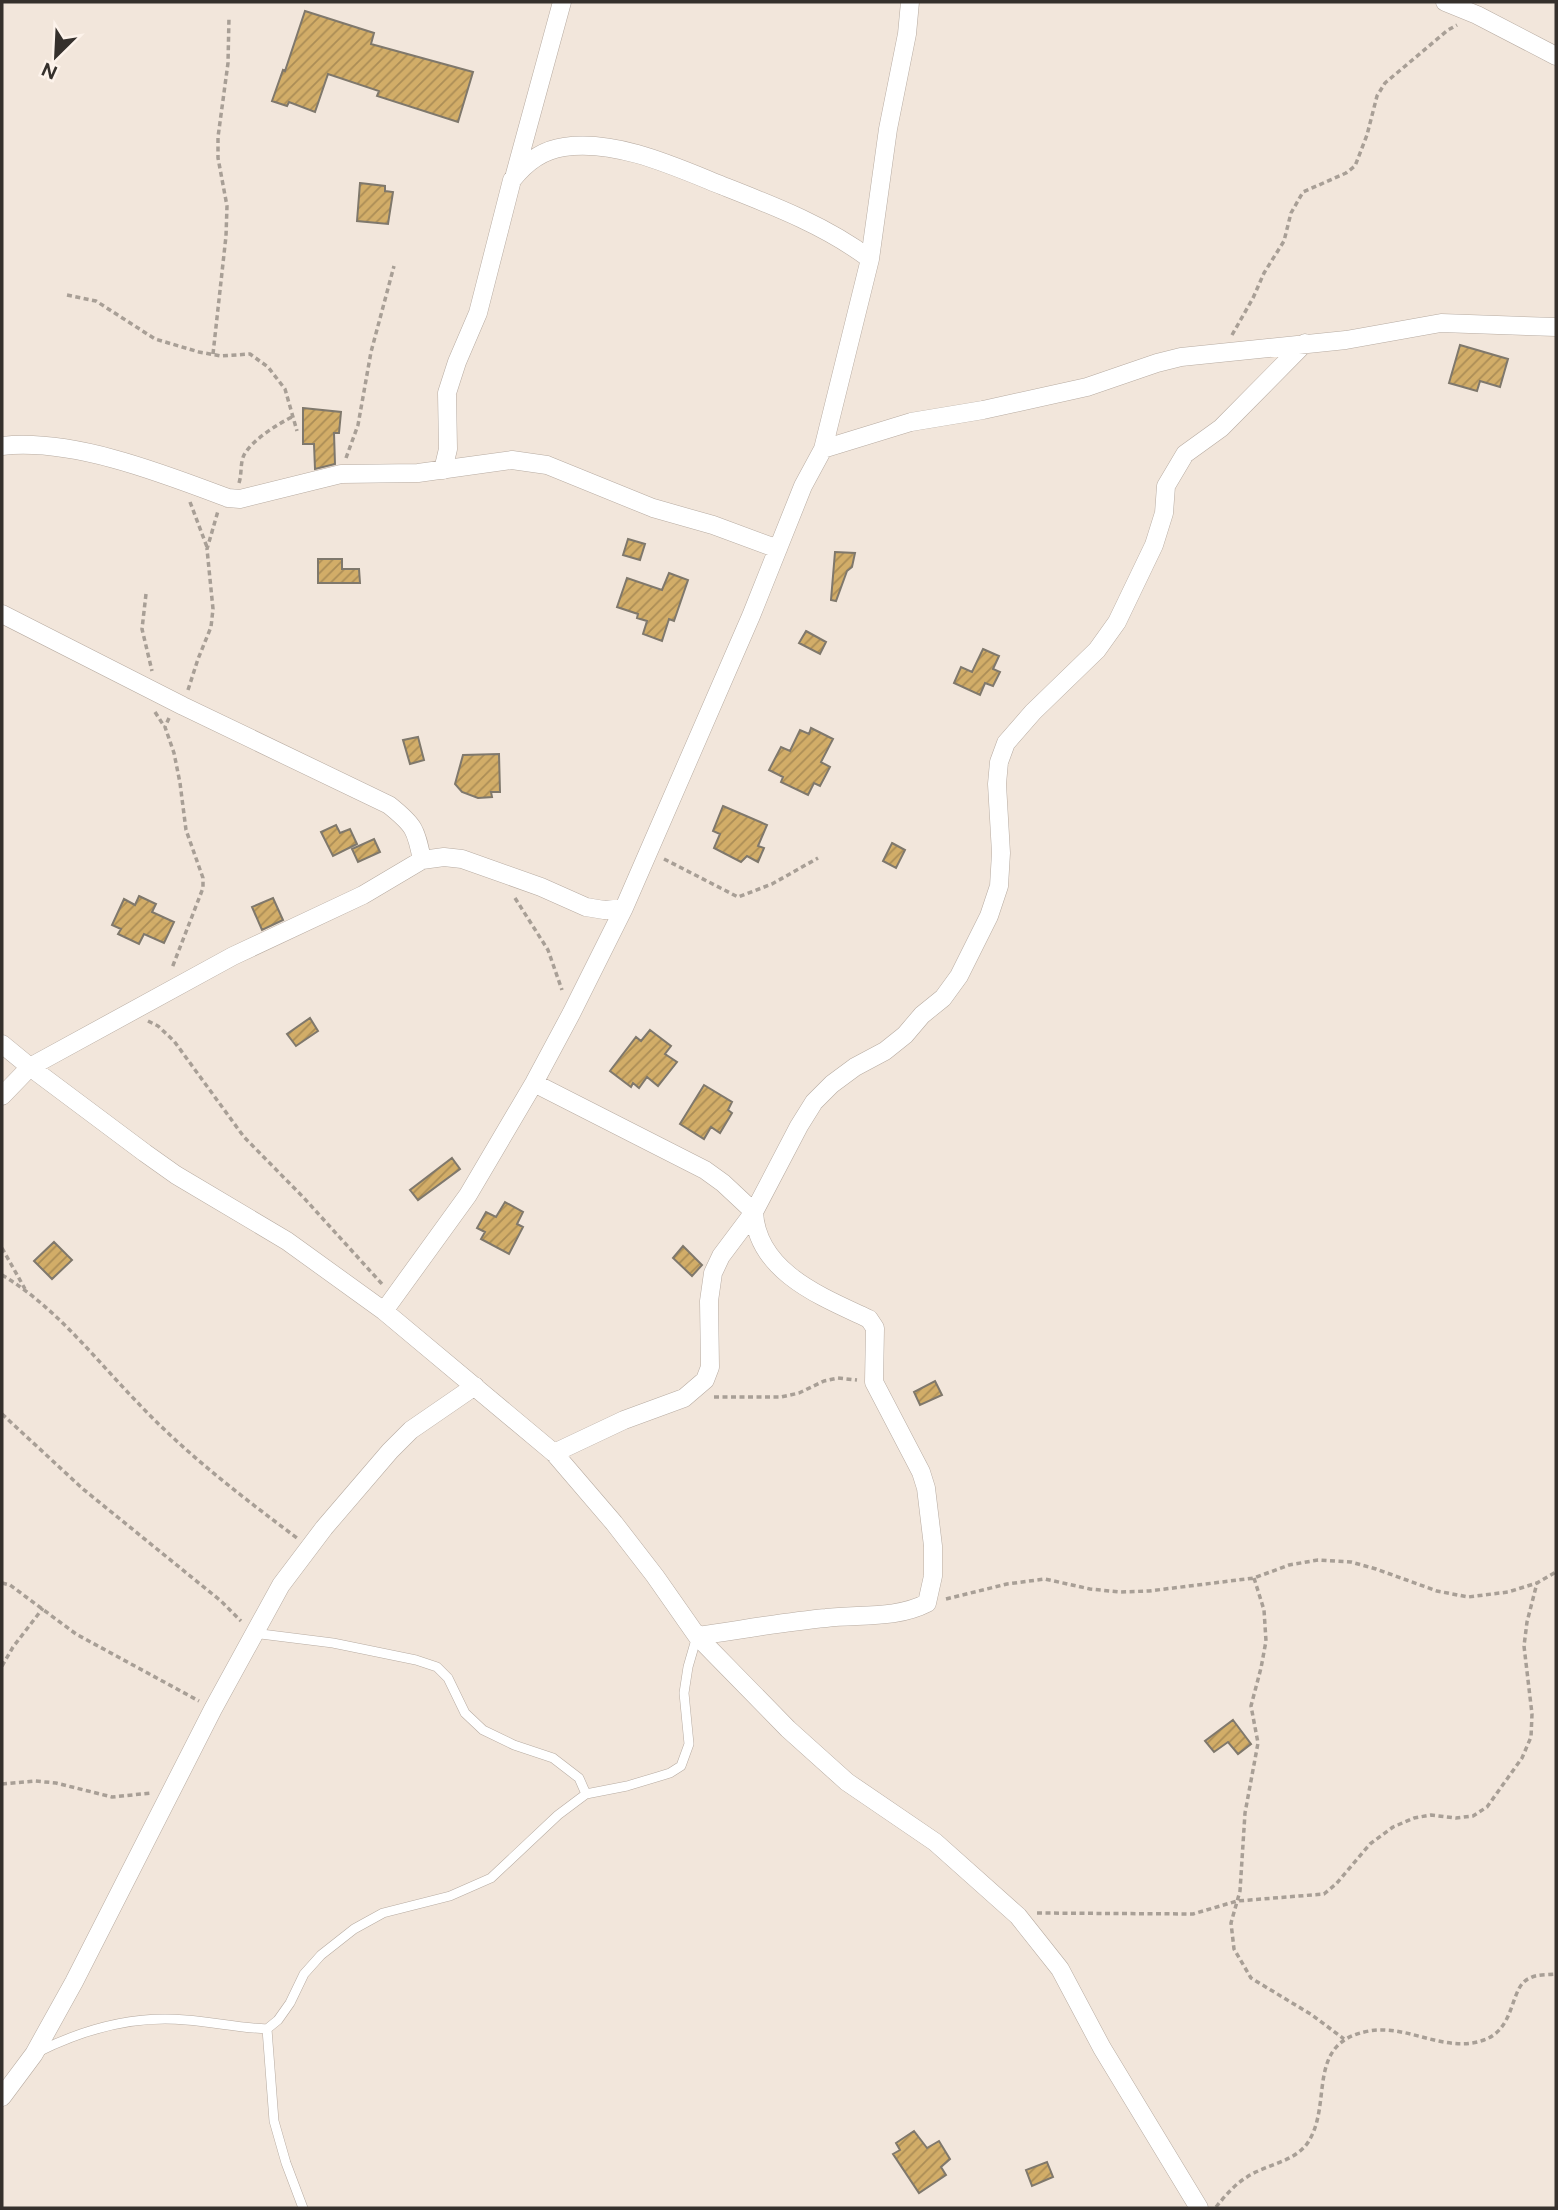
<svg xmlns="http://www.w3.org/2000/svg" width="1558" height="2210" font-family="Figtree,sans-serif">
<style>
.building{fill:url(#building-hatch);stroke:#7f786c;stroke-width:2}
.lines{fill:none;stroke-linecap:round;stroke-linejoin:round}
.lane-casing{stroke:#b7aba1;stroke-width:10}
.street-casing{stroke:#b7aba1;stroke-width:19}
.path{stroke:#a89f96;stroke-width:3.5;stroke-dasharray:5 3.5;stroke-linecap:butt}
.lane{stroke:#fff;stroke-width:9}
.street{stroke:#fff;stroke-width:18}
</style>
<defs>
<pattern id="building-hatch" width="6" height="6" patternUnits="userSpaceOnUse" patternTransform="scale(1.75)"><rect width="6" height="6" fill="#d2ad68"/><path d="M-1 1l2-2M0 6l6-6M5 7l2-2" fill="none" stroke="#ab8d56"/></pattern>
</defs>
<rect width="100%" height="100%" fill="#f2e6db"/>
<path class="building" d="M305 11 374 33 371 44 473 72 458 122 377 96 379 91 328 74 315 112 289 102 287 106 272 101 283 70 285 71Z
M360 183 385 186V191L393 192 388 224 357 221Z
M1460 345 1508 359 1500 387 1480 381 1477 391 1449 383Z
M303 408 341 412 339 433H334L335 464 315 469 314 444H303Z
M628 539 645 544 640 560 623 555Z
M835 552 855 553 852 567 847 571 836 601 831 600Z
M318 559H342V569H359L360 583H318Z
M669 573 688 580 674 621 669 619 662 641 643 634 647 621 637 618 638 614 617 607 627 578 662 590Z
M806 631 826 642 820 654 799 643Z
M983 649 999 656 993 669 1000 672 993 686 985 683 980 695 954 683 961 667 972 672Z
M811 728 833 739 821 762 830 767 820 786 814 783 808 795 781 782 783 777 769 770 781 747 790 751 800 730 809 734Z
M418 737 424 760 410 764 403 740Z
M499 754 500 792H491L492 797 478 798 462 792 455 784 463 755Z
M723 806 767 825 758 846 764 848 758 862 747 856 741 862 714 848 720 834 713 831Z
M336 825 340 833 350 829 357 844 333 856 321 832Z
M374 839 380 852 358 862 352 849Z
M892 843 905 850 896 868 883 861Z
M139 896 156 904 152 912 174 922 164 943 144 934 139 944 118 934 121 929 112 925 124 899 135 905Z
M273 898 283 920 262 930 252 907Z
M310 1018 318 1031 296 1046 287 1034Z
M650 1030 671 1046 665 1054 677 1062 658 1086 647 1077 639 1088 633 1083 631 1087 610 1071 636 1037 641 1041Z
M704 1085 732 1102 728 1110 732 1113 720 1133 711 1127 704 1139 680 1124Z
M452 1158 460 1169 418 1200 410 1190Z
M505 1202 523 1212 517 1224 523 1227 509 1254 481 1239 485 1232 477 1228 486 1212 496 1217Z
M54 1242 72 1260 52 1279 34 1261Z
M683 1246 702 1265 692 1276 673 1258Z
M935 1381 942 1395 920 1405 914 1392Z
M1233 1720 1251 1744 1238 1754 1228 1742 1214 1752 1205 1741Z
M914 2131 927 2148 939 2141 950 2159 941 2167 946 2175 919 2193 893 2154 900 2150 896 2143Z
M1047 2162 1053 2177 1032 2186 1026 2170Z"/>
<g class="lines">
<defs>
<path id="lane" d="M253 1633 333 1643 416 1660 437 1667 448 1678 465 1713 483 1730 514 1745 553 1758 579 1778 586 1794
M267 2029 274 2121 286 2163 303 2208
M38 2052C84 2029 133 2015 186 2020 213 2022 240 2028 267 2029L278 2020 290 2003 304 1974 321 1955 354 1929 383 1913 450 1896 491 1878 558 1815 586 1794 627 1786 657 1777 670 1773 681 1766 689 1744 684 1693 688 1667 697 1636"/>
<path id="street" d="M1445 2 1477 15 1556 56
M515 174 562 2
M2 446C72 438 162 473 228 498L240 499 341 474 418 473 512 460 547 465 653 508 713 525 778 549
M823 449 911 422 983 410 1087 387 1157 363 1181 357 1346 340 1441 323 1556 327
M443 470 448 449 447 393 457 362 478 313 512 180C526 162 542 150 564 147 616 139 676 167 723 186 774 206 826 226 870 259
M2 614 183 706 389 805C414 825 416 829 422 860
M2 1044 30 1067 145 1153 176 1175 287 1241 384 1311 554 1453 614 1523 655 1576 697 1636 788 1729 847 1782 935 1842 1018 1916 1060 1969 1102 2048 1199 2208
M534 1083 705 1170 723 1183 754 1212C757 1272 822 1297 869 1319L875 1328 874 1382 921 1472 926 1488 933 1546V1576L927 1603C896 1619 860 1614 826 1618 783 1622 740 1630 697 1636
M2 1096 30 1067 233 956 363 895 422 860 444 857 462 859 541 887 586 907 604 910 624 908
M384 1311 468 1195 534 1083 571 1014 624 908 751 616 803 486 823 449 870 259 888 129 907 34 910 2
M554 1453 624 1420 684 1398 705 1380 710 1367 709 1301 713 1273 721 1256 754 1212 799 1126 814 1102 832 1084 855 1067 885 1051 905 1035 922 1015 943 998 959 976 989 916 999 886 1001 853 997 784 999 762 1006 743 1033 712 1097 650 1117 622 1154 545 1164 513 1166 486 1185 454 1221 428 1305 343
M2 2097 34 2054 74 1982 213 1709 281 1585 324 1528 390 1451 411 1430 475 1386"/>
</defs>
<use href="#lane" class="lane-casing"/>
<use href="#street" class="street-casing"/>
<path class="path" d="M67 295 96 301 155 339 199 352 221 356 250 354 268 367 285 389 297 431
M1232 335 1253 298 1264 273 1284 241 1291 213 1303 192 1346 173 1355 166 1367 135 1377 96 1385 83 1448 30 1457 25
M213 354 226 236 227 206 218 158V137L228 63 229 17
M346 458 358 425 371 352 394 266
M239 483C242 474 240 463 244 455 252 440 279 423 294 416
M190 502 207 547
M146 594 142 629 152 671
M188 690 198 659 211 627 213 609 207 549 218 511
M155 712 164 726
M169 718 165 727 174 753 180 783 186 830 203 878V888L172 968
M664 859 738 897 772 884 818 858
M515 898 548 950 562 990
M148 1021 158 1026 174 1041 244 1137 304 1198 382 1284
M2 1248 25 1289
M2 1275C56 1307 95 1359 138 1403 186 1454 241 1496 297 1538
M714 1397H781L799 1393 824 1381 838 1378 857 1380
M2 1414 83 1489 221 1601 241 1621
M1254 1578 1264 1610 1266 1641 1261 1668 1251 1706 1258 1743 1245 1813 1240 1891 1231 1923 1234 1949 1251 1978 1312 2015 1344 2039
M2 1583 10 1585 76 1634 199 1701
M946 1599 1007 1584 1045 1579 1090 1589 1120 1592 1149 1591 1254 1578 1289 1565 1318 1560 1351 1562 1376 1569 1437 1591 1468 1597 1508 1592 1537 1583 1556 1572
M2 1666 13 1647 43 1608
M2 1784 35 1781 56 1783 112 1797 151 1793
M1037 1913 1193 1914 1237 1901 1324 1894 1336 1884 1370 1844 1393 1827 1414 1818 1431 1815 1456 1818 1473 1816 1487 1807 1522 1758 1531 1737 1532 1714 1524 1646 1527 1622 1537 1583
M1216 2207C1225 2196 1235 2184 1247 2177 1266 2164 1298 2162 1310 2139 1332 2100 1306 2042 1369 2031 1408 2024 1445 2054 1484 2040 1517 2028 1509 1986 1530 1978 1537 1974 1548 1975 1556 1974"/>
<use href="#lane" class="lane"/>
<use href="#street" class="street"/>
</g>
<rect width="1558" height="2210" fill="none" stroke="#35302c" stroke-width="7"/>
<g transform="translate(56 56) rotate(204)" stroke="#fdf3eb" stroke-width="5" paint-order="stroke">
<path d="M0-5L12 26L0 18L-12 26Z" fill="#35302c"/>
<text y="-10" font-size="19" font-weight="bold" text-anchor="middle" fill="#35302c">N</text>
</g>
</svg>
